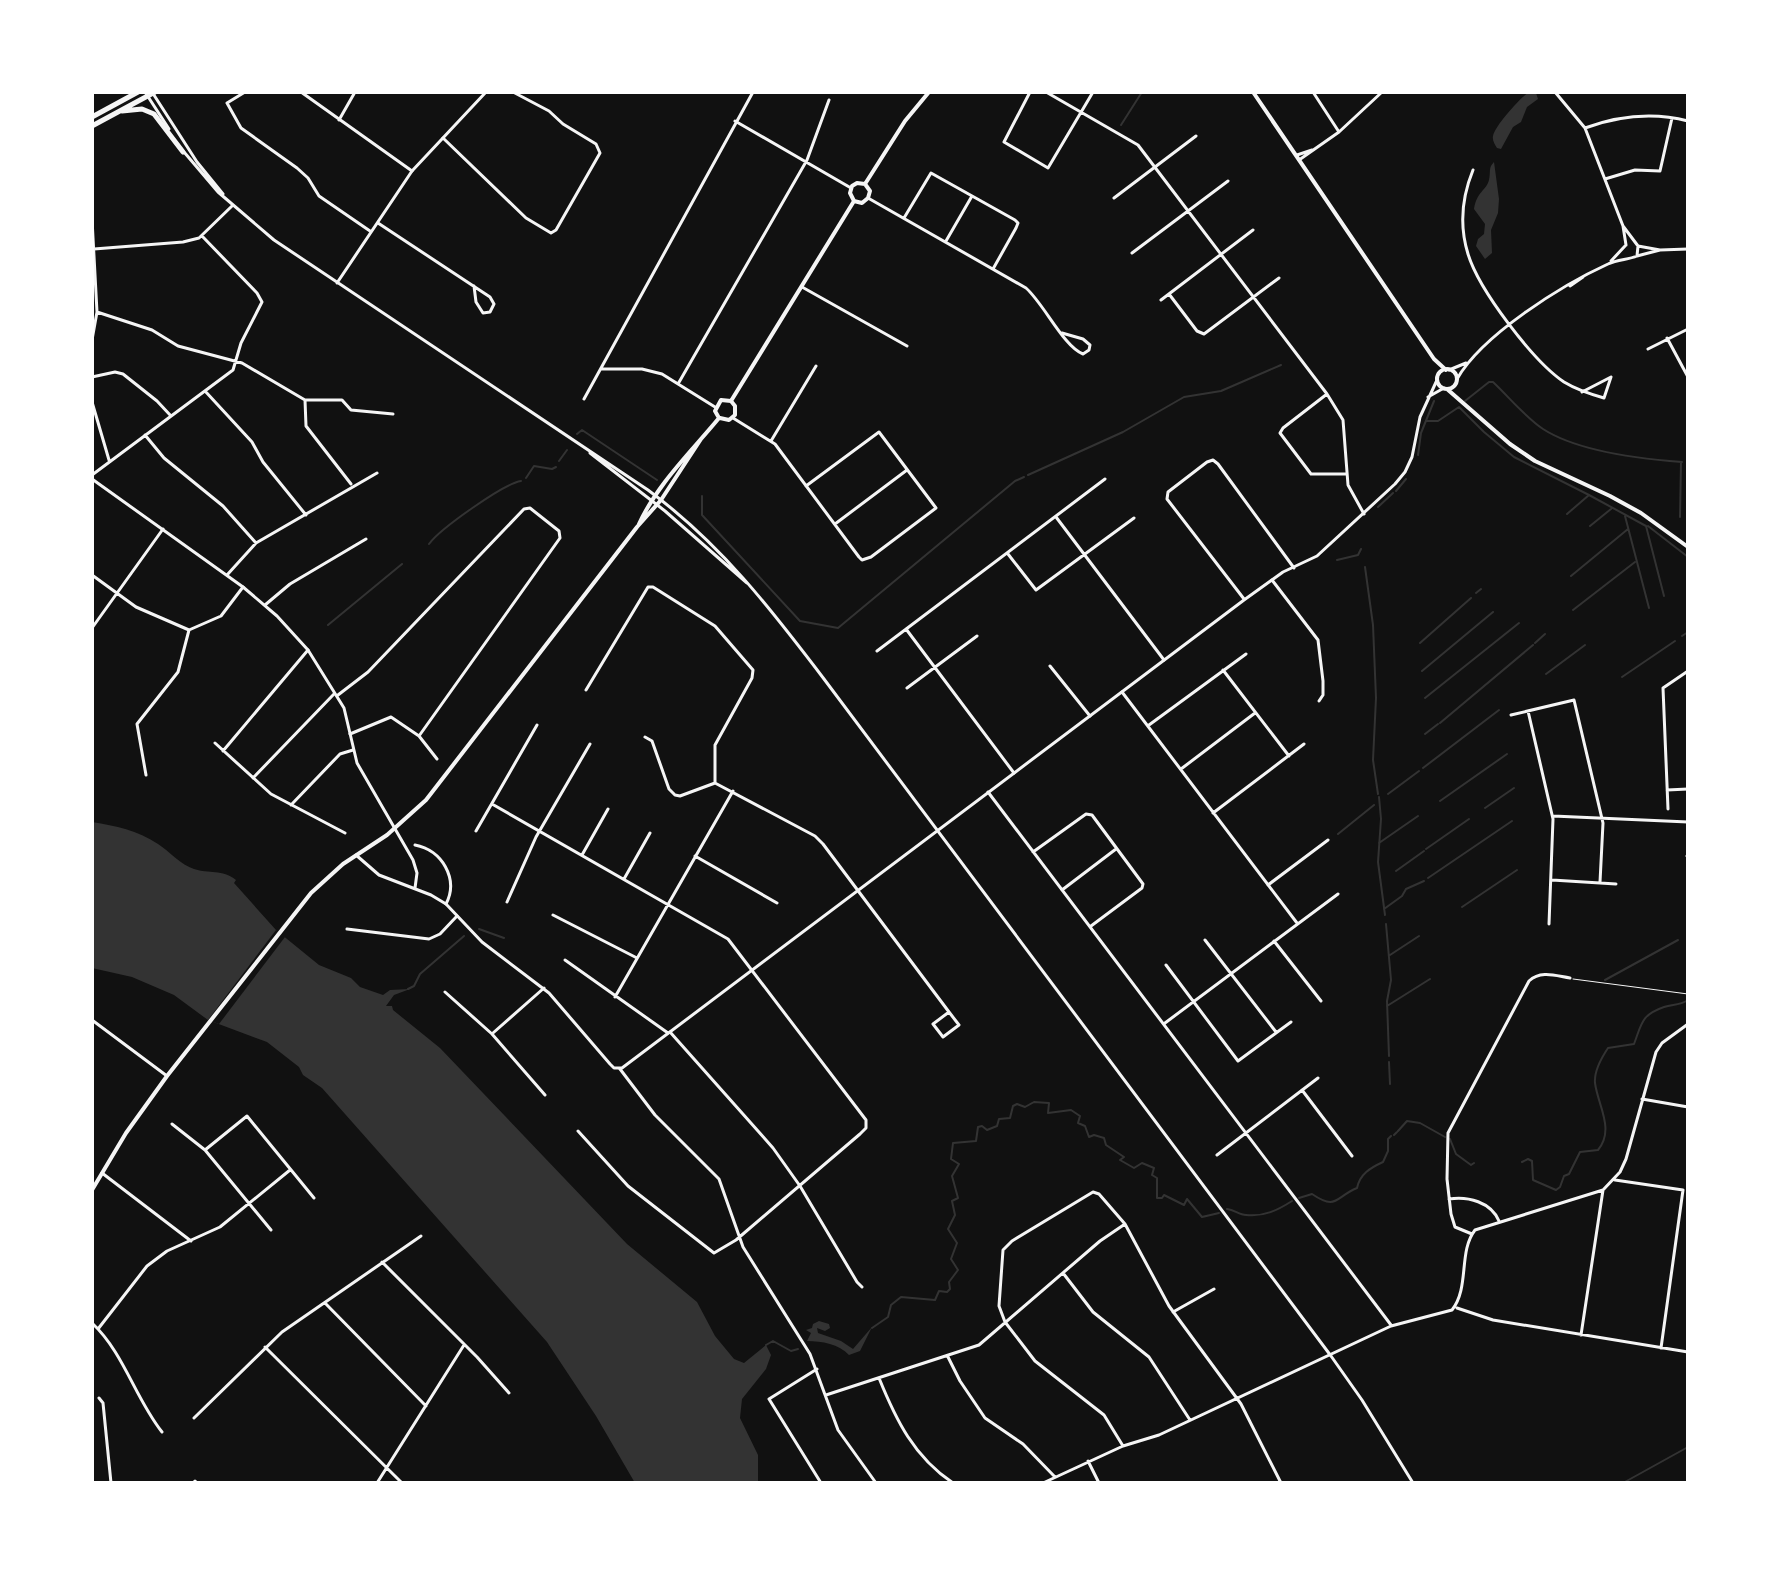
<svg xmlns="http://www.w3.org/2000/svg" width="1780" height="1575" font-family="Ubuntu,sans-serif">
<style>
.water{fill:#333}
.pier{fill:#111}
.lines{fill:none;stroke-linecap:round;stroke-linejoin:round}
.stream{stroke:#333;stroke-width:2}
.service{stroke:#f5f5f5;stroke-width:1}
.minor{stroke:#f5f5f5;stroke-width:3}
.tertiary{stroke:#f5f5f5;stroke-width:3}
.secondary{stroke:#f5f5f5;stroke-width:4}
.primary{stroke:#f5f5f5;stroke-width:4}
.trunk{stroke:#f5f5f5;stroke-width:5}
</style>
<rect width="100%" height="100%" fill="#111"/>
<path class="water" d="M1529 92 1536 93 1538 99 1527 107 1521 122 1513 127 1501 149 1497 148C1495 145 1492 140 1493 136 1495 126 1519 99 1529 92Z
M1494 162 1499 199 1498 213 1491 230 1492 253 1485 259 1476 246 1478 239 1484 234 1485 224 1474 209C1477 191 1486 191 1489 180 1491 171 1488 168 1494 162Z
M92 822C116 826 137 830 158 844 169 851 181 865 194 869 209 874 222 869 236 880L234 883 276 930 319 965 351 978 360 987 383 995 390 990 410 989 394 995 386 1006H392L393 1010 440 1048 627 1244 697 1302 715 1336 734 1359 744 1363 766 1345 771 1355 766 1369 742 1399 740 1418 758 1455V1483H635L596 1416 547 1342 322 1088 303 1075 299 1067 267 1042 208 1020 174 995 132 977 92 968Z
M819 1321 829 1324 830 1328 825 1331 817 1328 818 1333 841 1341 853 1349 872 1327 860 1351 849 1355C839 1344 822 1341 807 1341L811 1333 806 1330 812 1328 813 1324Z"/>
<path class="pier" d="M276 930 285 937 219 1024 208 1020Z"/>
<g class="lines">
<path class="stream" d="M1121 125 1142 92
M1465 401 1489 382H1493C1509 397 1525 417 1543 429 1577 451 1642 459 1682 462
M1426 421H1438L1459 407 1484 432 1514 457 1589 495 1567 514
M577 434 582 430 657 480
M1418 455 1421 433 1434 401
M559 461 567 450
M1028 475 1123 432 1184 397 1221 391 1281 365
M526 478 534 466 552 469 556 467
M1396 491 1406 479
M1589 495 1646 526 1664 596
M702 496V515L800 621 838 628 1015 481 1024 477
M1378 507 1393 493
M1625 516 1649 608
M1680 517 1681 462
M1590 526 1611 509
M1648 526 1688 557
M429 544C440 529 503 484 521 481
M1337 560 1358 555 1361 549
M1365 567 1373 625 1376 698 1373 760 1378 794
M1571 576 1628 529
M1476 593 1481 589
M1573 610 1635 562
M328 625 402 564
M1682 636 1688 632
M1420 643 1471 598
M1535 643 1545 634
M1422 671 1493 612
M1546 674 1585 645
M1622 677 1675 641
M1425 698 1519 623
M1440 723 1533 645
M1425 734 1438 724
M1423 768 1499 710
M1388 794 1419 771
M1379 797 1381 819 1378 862 1385 915
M1440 801 1507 754
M1485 808 1514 788
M1338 834 1374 805
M1379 843 1418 816
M1426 849 1469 819
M1396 871 1424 851
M1428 878 1512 821
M1462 907 1517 870
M1384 909 1402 896 1406 889 1424 881
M1386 924 1391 980 1387 1001 1389 1056
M479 929 504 938
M1390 955 1419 936
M1605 980 1678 940
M408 989 414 986 420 974 464 936
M1387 1006 1430 979
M1389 1062 1390 1084
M1398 1131 1407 1121 1420 1123 1445 1137
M1394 1135 1397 1132
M1450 1139 1456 1154 1471 1165 1474 1163
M1522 1162 1528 1159 1532 1161 1533 1180 1556 1190 1560 1187 1564 1176 1569 1174 1580 1152 1598 1150C1615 1129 1598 1106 1595 1083 1594 1072 1602 1057 1608 1048L1634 1044C1642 1023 1641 1015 1664 1007 1673 1004 1679 1006 1688 1000
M1299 1198 1312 1194C1337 1211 1335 1197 1357 1188 1360 1174 1370 1168 1383 1162L1388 1151V1139L1391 1136
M1227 1209C1235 1210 1239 1215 1246 1215 1264 1217 1278 1210 1292 1201
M872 1328 888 1317 891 1305 901 1297 935 1300 939 1291 947 1292 950 1289 949 1282 958 1270 951 1259 957 1243 948 1229 955 1215 952 1201 958 1198 952 1176 959 1164 951 1159 953 1143 976 1141 978 1127 982 1126 987 1130 997 1126 999 1119 1010 1118 1013 1106 1017 1104 1025 1107 1034 1102 1049 1103 1048 1113 1071 1110 1080 1116 1078 1123 1085 1126 1089 1137 1094 1135 1104 1138 1106 1145 1124 1157 1120 1160 1134 1168 1142 1163 1154 1168 1152 1175 1157 1178V1198H1162L1164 1195 1184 1205 1187 1199 1202 1217 1219 1213
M766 1345 773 1341 791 1351 798 1349
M1623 1483 1688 1447"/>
<path class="service" d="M1573 979 1688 994"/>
<path class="minor" d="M245 92 227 103 241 128 297 168 308 178 319 196 370 231
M301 92 412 171
M1030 92 1004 142 1048 168 1093 92
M1046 92 1138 145 1327 394 1343 420 1348 485 1364 514
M1313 92 1339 132
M1555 92 1585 128 1623 226 1626 245
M339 120 355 92
M735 121 851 188
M1585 128C1618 116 1653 112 1688 121
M443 138 526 218 551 233 556 230 600 153 596 144 563 124 549 111 513 92
M1297 155 1312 150
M1299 160 1339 132 1382 92
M1473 170C1462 197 1459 225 1468 254 1479 290 1533 361 1564 382 1577 390 1590 394 1604 398L1611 377 1582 392
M1605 179 1635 170 1660 171 1672 118
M868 198 1026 288C1044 304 1064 347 1083 354L1089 350 1090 345 1083 339 1062 333
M1114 198 1196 136
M904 218 931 173 1015 220 1018 223 1016 228 993 269
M92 219 97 312 92 340
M378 223 490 297 494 304 490 312 483 313 476 302 474 286
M946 241 972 196
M94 249 183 242 199 238 232 206
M1660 250 1688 249
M1132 253 1228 181
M1637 256 1660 250 1638 246
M1611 261 1625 246
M1570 286 1583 277
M802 287 907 346
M1169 294 1197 331 1204 334 1279 278
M1161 300 1253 230
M97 312 152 330 178 346 242 363 305 400H342L351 410 393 414
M1667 338 1688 377
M1648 349 1688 329
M601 369H642L662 374 715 407
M1449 370 1466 363
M92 377 115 372 123 374 157 401 171 416
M1457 379C1482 335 1562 285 1608 264 1618 259 1628 260 1637 256L1638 246 1623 226
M678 384 807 160 829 100
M205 391 252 442 263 462 306 515
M1327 394 1283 428 1280 433 1311 474H1346
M584 399 753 92
M305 400 306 426 351 484
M92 402 109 460
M733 418 775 444 859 557 862 560 871 557 936 508 879 432 806 486
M145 435 164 458 223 506 256 543
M771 441 816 366
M92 475 233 370 241 343 262 302 257 293 202 236
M1056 517 1164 660
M835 524 907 470
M1008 554 1036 590 1134 518
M92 575 136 607 189 630 221 616 243 587
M227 575 256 543 377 473
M1272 580 1318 640 1323 681V695L1319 701
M1244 599 1167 499 1168 492 1207 462 1213 460 1218 464 1294 568
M265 605 290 584 366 539
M92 628 163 529
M906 629 1014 773
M877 651 1105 479
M1050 666 1090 716
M1223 670 1289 756
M907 688 977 636
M586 690 648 587H653L715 626 753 670 752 678 715 745V783
M1122 692 1297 923
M338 695 368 672 524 509 530 508 559 531 560 538 419 736
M1528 711 1553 819 1549 924
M1511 715 1574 700 1603 823 1600 882
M1149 725 1246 654
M350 734 391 717 419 736 437 759
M645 737 652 741 669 789 675 795 680 796 715 783
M215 743 271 794 345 833
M223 751 308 650
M1181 769 1255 713
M146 775 137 724 178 672 189 630
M253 778 334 694
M715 783 815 836 823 844 949 1012 959 1025 943 1037 933 1024 949 1012
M1667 790 1688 789
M988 792 1391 1325
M492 804 728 939 866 1120V1128L860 1134 736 1240 714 1253 628 1186 578 1131
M291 805 340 754 353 750
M1668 809 1663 688 1688 671
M1213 813 1304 744
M1553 816 1688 822
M476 831 537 725
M415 845C442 850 459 879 446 904
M1033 852 1086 814 1092 815 1143 884 1142 888 1091 926
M582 855 608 809
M695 856 777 903
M1687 856 1688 857
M624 879 650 833
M1552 880 1616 884
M1268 885 1328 840
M1062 890 1116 849
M507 902 536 837 590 744
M553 915 637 958
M347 929 429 939 440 934 457 916
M1205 940 1276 1032
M1274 941 1321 1001
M565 960 668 1033
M1166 965 1238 1061 1291 1022
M445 992 492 1034 545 1095
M615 997 733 791
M1165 1023 1338 894
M670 1032 773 1148 800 1186 857 1282 862 1287
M493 1033 544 988
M620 1069 655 1115 719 1179 743 1247 810 1354 838 1430 876 1483
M1302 1090 1352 1156
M1642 1099 1688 1107
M172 1124 205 1150 271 1230
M205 1150 247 1116 314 1198
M1217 1155 1318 1078
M102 1173 191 1241
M1615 1180 1683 1190 1661 1348
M1449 1199C1468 1196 1491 1202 1499 1221
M1472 1234 1455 1227 1451 1214 1447 1179 1448 1133 1529 981C1541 970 1556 976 1570 978
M382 1262 477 1357 509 1393
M1063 1273 1093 1312 1149 1357 1190 1420
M325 1303 426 1406
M1457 1308 1493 1320 1688 1352
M1173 1312 1214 1289
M92 1323C124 1353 135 1398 162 1432
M98 1329 147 1266 167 1251 220 1227 290 1170
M1581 1335 1603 1190
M265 1347 402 1483
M948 1357 960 1381 985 1418 1023 1444 1055 1477
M817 1369 769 1399 821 1483
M879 1378C896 1420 914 1457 953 1483
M826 1395 979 1345 1100 1241 1125 1224
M99 1398 103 1403 111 1483
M194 1418 282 1332 421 1236
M1123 1446 1104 1415 1035 1361 1005 1322 999 1306 1003 1250 1012 1241 1093 1192 1099 1194 1125 1224 1169 1306 1241 1404 1281 1483
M1088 1461 1099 1483
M193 1483 195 1481 197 1483
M377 1483 464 1345
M1043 1483 1123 1446 1159 1435 1391 1326 1452 1310C1470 1287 1458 1252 1475 1230L1603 1190 1620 1172 1626 1159 1656 1052 1662 1043 1688 1024"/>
<path class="tertiary" d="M145 92 169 129
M152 92 197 162 223 194
M184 152 218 192 274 240 648 490C721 544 770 608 824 679L1331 1356 1362 1400 1413 1483
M337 283 412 171 486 92
M1428 397 1444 388
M590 453 665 511 747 583
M92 479 243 587 277 616 308 650 344 708 357 763 413 860 417 873 415 888
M356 855 379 875 431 895 446 904 482 942 549 993 610 1064 614 1068H622L1244 600 1283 572 1317 556 1395 484 1405 472 1412 457 1420 417 1437 380
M92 1020 167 1076"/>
<path class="secondary" d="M865 184 905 121 929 92
M854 201 862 203 868 198 870 191 865 184
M854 201 850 193 852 186 857 183 865 184
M731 401 854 201
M719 418 715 411 721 400 731 401
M720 418 729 420 735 415V406L731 401
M639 524C658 483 691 452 719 418
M92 1190 126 1133 167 1076 311 893 343 864 387 835 426 800 637 527 661 500 701 439"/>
<path class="primary" d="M1253 92 1434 359 1446 370
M1437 379a10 10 0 1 1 20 0a10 10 0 1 1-20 0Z
M1447 389 1510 444 1535 461 1610 496 1641 513 1688 547"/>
<path class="trunk" d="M122 111 142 109 154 114 183 152
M92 117 138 92
M92 126 155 92"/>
</g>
<rect width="1780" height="1575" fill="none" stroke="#ffffff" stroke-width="188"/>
</svg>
